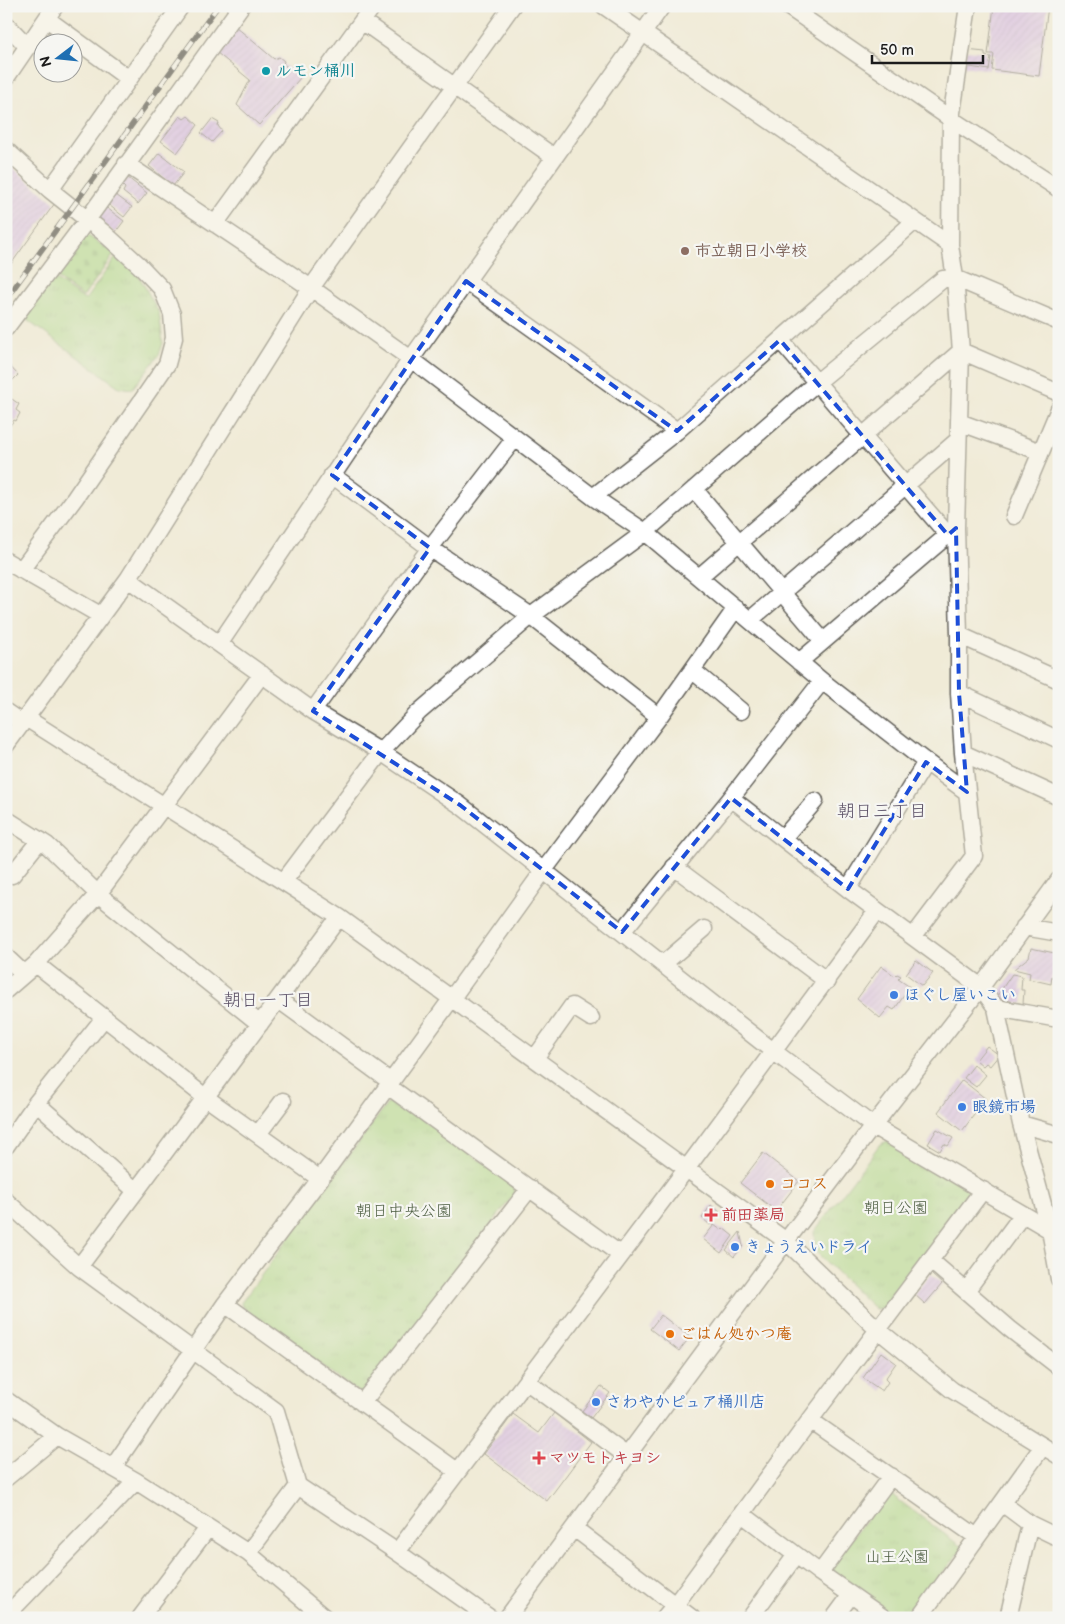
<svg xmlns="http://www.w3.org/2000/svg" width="1065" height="1624" font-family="'Balsamiq Sans','Klee One',sans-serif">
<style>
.grass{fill:url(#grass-tufts);stroke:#617a51}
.cemetery{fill:url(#cemetery-stones);stroke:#617a51}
.building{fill:url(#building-hatch)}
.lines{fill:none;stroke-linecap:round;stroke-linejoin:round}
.minor-casing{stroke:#66645d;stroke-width:19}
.minor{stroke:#fff;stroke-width:16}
.rail-casing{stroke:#1c1c1c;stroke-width:5.5}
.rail{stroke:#f6f6f2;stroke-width:4;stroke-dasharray:11;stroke-linecap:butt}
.marked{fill:none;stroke:#1d4ed8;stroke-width:4;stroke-dasharray:10 6;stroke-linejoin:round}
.culture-dot{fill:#0f9aa8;stroke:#f6f6f2;stroke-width:2}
.education-dot{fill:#8d6e63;stroke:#f6f6f2;stroke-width:2}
.shop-dot{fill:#3f7fe0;stroke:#f6f6f2;stroke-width:2}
.food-dot{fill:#e8710a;stroke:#f6f6f2;stroke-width:2}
.health-dot{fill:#e0444e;stroke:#f6f6f2;stroke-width:2}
.labels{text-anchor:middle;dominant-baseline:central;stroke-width:4.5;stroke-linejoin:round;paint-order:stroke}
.culture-label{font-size:16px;font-weight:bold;fill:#0d838f;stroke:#f6f6f2;text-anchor:start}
.education-label{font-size:16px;font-weight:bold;fill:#785e54;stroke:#f6f6f2;text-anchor:start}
.shop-label{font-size:16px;font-weight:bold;fill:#366cbe;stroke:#f6f6f2;text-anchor:start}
.food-label{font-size:16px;font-weight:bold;fill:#c56008;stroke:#f6f6f2;text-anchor:start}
.park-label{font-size:16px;fill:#4c5d41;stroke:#f6f6f2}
.health-label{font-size:16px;font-weight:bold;fill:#be3a42;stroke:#f6f6f2;text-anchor:start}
.neighbourhood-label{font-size:18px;fill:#5b5066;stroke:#f6f6f2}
</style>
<defs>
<pattern id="grass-tufts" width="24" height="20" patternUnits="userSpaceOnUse" patternTransform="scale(1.25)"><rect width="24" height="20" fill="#a6d786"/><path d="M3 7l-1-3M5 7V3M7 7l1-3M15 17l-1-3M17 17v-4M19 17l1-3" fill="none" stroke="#8eb873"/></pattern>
<pattern id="cemetery-stones" width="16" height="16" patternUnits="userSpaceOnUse" patternTransform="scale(1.25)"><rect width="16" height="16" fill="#a6d786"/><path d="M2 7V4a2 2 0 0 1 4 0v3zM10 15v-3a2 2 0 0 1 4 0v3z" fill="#8eb873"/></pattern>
<pattern id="building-hatch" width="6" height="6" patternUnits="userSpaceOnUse" patternTransform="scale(1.25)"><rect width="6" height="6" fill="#d1b0ef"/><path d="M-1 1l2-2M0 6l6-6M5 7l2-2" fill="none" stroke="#b397cc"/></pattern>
</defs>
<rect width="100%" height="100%" fill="#f6f6f2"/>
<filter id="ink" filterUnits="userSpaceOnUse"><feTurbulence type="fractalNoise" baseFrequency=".02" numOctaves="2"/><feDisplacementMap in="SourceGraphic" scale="10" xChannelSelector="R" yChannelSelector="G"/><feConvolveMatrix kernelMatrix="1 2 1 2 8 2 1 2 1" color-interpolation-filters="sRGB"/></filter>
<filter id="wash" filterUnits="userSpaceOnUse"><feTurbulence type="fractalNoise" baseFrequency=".0096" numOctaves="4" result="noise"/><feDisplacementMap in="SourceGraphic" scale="20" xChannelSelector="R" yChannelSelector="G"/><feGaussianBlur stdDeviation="1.12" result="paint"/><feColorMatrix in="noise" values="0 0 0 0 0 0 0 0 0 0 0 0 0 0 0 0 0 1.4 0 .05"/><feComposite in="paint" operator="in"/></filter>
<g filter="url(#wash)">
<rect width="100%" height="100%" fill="#f0ebd7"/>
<path class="grass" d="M119 253 133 265 159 313 163 343 159 355 132 389 119 387 24 318 53 278 85 300Z
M397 1101 514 1185 515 1193 366 1391 359 1393 242 1307 241 1303 387 1104Z
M888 1141 967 1188 969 1197 883 1308 875 1309 816 1252 814 1232 880 1144Z
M888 1492 963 1548 907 1618H891L828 1569Z"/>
<path class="cemetery" d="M85 234 115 253 83 297 53 275Z"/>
<g id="blocks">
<path class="building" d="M994 6H1048L1039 76 992 70 994 54H988Z
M235 26 274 59 279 57 284 61 283 64 301 77 259 125 237 105 250 80 216 52Z
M966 50 985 52V56L991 57 989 70 964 66Z
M180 116 184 119 188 116 198 125 177 153 161 141Z
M212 119 219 123 218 126 222 131 212 142 201 133Z
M159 153 184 172 173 186 149 166Z
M6 162 55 203 6 271Z
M127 177 147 193 138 204 123 192 125 188 121 184Z
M112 192 132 207 124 217 104 201Z
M103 205 124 221 115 233 93 217Z
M6 362 18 375 6 387Z
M6 395 19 404 16 410 20 413 16 421 14 420 6 431Z
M1031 948 1059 954V978L1052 976 1051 984 1029 979 1030 973 1014 969 1029 957Z
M916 960 933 973 922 986 906 974Z
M881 966 895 976 897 974 901 976 898 979 910 987 894 1010 889 1007 880 1018 857 999Z
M1012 974 1022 976 1021 990H1024L1023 1004 997 998V996Z
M987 1046 999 1055 990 1066 986 1063 983 1066 976 1060Z
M974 1065 986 1075 976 1087 964 1078Z
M962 1080 986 1099 962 1131 938 1112Z
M937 1129 953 1138 948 1146 944 1144 940 1151 928 1144Z
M763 1153 799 1181 776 1211 740 1183Z
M711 1205 720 1212 710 1225 702 1218Z
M714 1225 721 1230 723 1228 733 1236 721 1253 703 1239Z
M740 1232 743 1246 734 1257 726 1250Z
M931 1274 942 1284 925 1304 914 1294Z
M661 1315 690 1337 679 1351 650 1329Z
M881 1352 896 1363 885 1379 888 1382 882 1391 863 1378Z
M601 1386 610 1393 591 1418 582 1411Z
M554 1413 591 1442 547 1501 484 1454 513 1414 539 1433Z"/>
</g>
</g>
<g filter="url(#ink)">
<use href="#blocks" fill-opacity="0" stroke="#66645d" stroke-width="1"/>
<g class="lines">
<defs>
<path id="minor" d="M604 6 950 245
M787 6 951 119 1059 189
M47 19 129 79
M362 21 554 157
M6 24 28 47
M6 78 55 6
M6 150 50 190 181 6
M126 164 311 288 411 359 593 497 645 532 822 681 926 762 967 792
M215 224 373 6
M466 281 677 431
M6 328 87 220 241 6
M780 340 948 535
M959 422 1041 452
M332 475 430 548 531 616 659 717
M694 489 823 641
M593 497 677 431 915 221
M1014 516 1059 409
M6 561 100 615
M21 570 75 498 167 364 174 338 172 314 162 289 139 265 104 233 50 190
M699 577 961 351 1059 393
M128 579 313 711 381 752 460 805 773 1051 873 1126 1050 1230 1059 1233
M750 620 958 440
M959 635 1059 680
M220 643 411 359 662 6
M799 662 955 529
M692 670 741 711
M959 693 1059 740
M313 711 430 548 515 438
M6 712 22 723
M26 718 339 917 786 1241 877 1329 952 1390 1059 1456
M6 745 128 579 311 288 512 6
M963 753 1059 797
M731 798 848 889 981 987 996 1008 1021 1124 1050 1230 1059 1279
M6 819 47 845 98 894 260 1024
M783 838 815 801
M674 867 827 981
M12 875 40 840
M284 881 381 752 419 712 531 616 645 532 816 383 943 279 955 278 1059 322
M848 889 926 762
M1024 927 1059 933
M622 932 731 798 822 681
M913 937 974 856 963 753 959 693V635L956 528 961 351 955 278 950 245 951 119 968 6
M6 957 24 974
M36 964 205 1097 320 1179
M663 964 704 929
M6 990 36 964 98 894 262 674
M279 1000 391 1082
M996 1008 1053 1018
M535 1058 572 1006 591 1018
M388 1086 621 1255
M36 1103 136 1191 79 1267
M1021 1124 1059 1135
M258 1134 283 1101
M6 1146 36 1103 104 1018
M136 1191 339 917
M6 1201 79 1267 276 1411 298 1486
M930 1260 1010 1329 1059 1367
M966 1291 1023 1214
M225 1304 457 1471
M526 1381 627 1456
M6 1400 57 1436 136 1481 248 1553 325 1618
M362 1403 530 1188
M810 1420 977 1537
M113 1467 225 1304 320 1179 452 998 544 870 659 717 736 608
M6 1478 57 1436
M1002 1503 1030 1524 1059 1538
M742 1514 820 1573 884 1618
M574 1528 692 1618
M397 1552 687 1168 877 911
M248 1553 298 1486 397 1552 490 1618
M820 1573 891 1476
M6 1616 136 1481
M140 1618 208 1528
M507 1618 786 1241 873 1126 981 987 1059 880
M664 1618 675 1605 810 1420 983 1190
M750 1618 796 1555
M834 1618 851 1595
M919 1618 1043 1446
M1008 1618 1030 1524"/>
</defs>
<use href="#minor" class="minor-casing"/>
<use href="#minor" class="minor"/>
<defs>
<path id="rail" d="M6 299 218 6"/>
</defs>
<use href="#rail" class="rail-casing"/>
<use href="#rail" class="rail"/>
</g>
</g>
<path d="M0 0H1065V1624H0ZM466 281 677 431 780 340 948 535 956 528 959 693 967 792 926 762 848 889 731 798 622 932 460 805 313 711 430 548 332 475Z" fill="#f0ebd7" fill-opacity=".55" fill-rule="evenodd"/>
<path class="marked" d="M466 281 677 431 780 340 948 535 956 528 959 693 967 792 926 762 848 889 731 798 622 932 460 805 313 711 430 548 332 475Z"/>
<circle class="culture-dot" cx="266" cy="71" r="5"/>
<circle class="education-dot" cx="685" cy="251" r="5"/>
<g class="shop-dot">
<circle cx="894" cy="995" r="5"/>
<circle cx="962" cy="1107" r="5"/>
<circle cx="735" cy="1247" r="5"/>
<circle cx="596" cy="1402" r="5"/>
</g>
<g class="food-dot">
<circle cx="770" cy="1184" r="5"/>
<circle cx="670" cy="1334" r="5"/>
</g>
<g class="health-dot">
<path d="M708.5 1207.5h5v5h5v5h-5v5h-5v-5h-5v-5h5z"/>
<path d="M536.5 1450.5h5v5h5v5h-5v5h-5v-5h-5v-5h5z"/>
</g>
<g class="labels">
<g class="culture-label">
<text x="276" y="71">ルモン桶川</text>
</g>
<g class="education-label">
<text x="695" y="251">市立朝日小学校</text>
</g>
<g class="shop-label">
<text x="904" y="995">ほぐし屋いこい</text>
<text x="972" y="1107">眼鏡市場</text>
<text x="745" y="1247">きょうえいドライ</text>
<text x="606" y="1402">さわやかピュア桶川店</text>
</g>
<g class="food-label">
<text x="780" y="1184">ココス</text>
<text x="680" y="1334">ごはん処かつ庵</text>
</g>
<g class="park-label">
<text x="896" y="1208">朝日公園</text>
<text x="404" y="1211">朝日中央公園</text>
<text x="897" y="1557">山王公園</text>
</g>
<g class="health-label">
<text x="721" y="1215">前田薬局</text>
<text x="549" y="1458">マツモトキヨシ</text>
</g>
<g class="neighbourhood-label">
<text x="882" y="811">朝日三丁目</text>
<text x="268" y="1000">朝日一丁目</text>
</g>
</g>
<rect width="1065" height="1624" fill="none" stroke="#f6f6f2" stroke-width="25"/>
<g transform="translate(58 58) rotate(254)"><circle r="24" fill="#f6f6f2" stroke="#9f9f9c"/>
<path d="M0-4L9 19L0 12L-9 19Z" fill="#1f6fb2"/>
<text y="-8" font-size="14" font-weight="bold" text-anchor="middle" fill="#1c1c1c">N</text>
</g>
<path d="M872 55v8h111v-8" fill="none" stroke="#1c1c1c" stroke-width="2.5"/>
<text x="880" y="55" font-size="15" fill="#1c1c1c" stroke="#f6f6f2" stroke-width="4" paint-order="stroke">50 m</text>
</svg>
